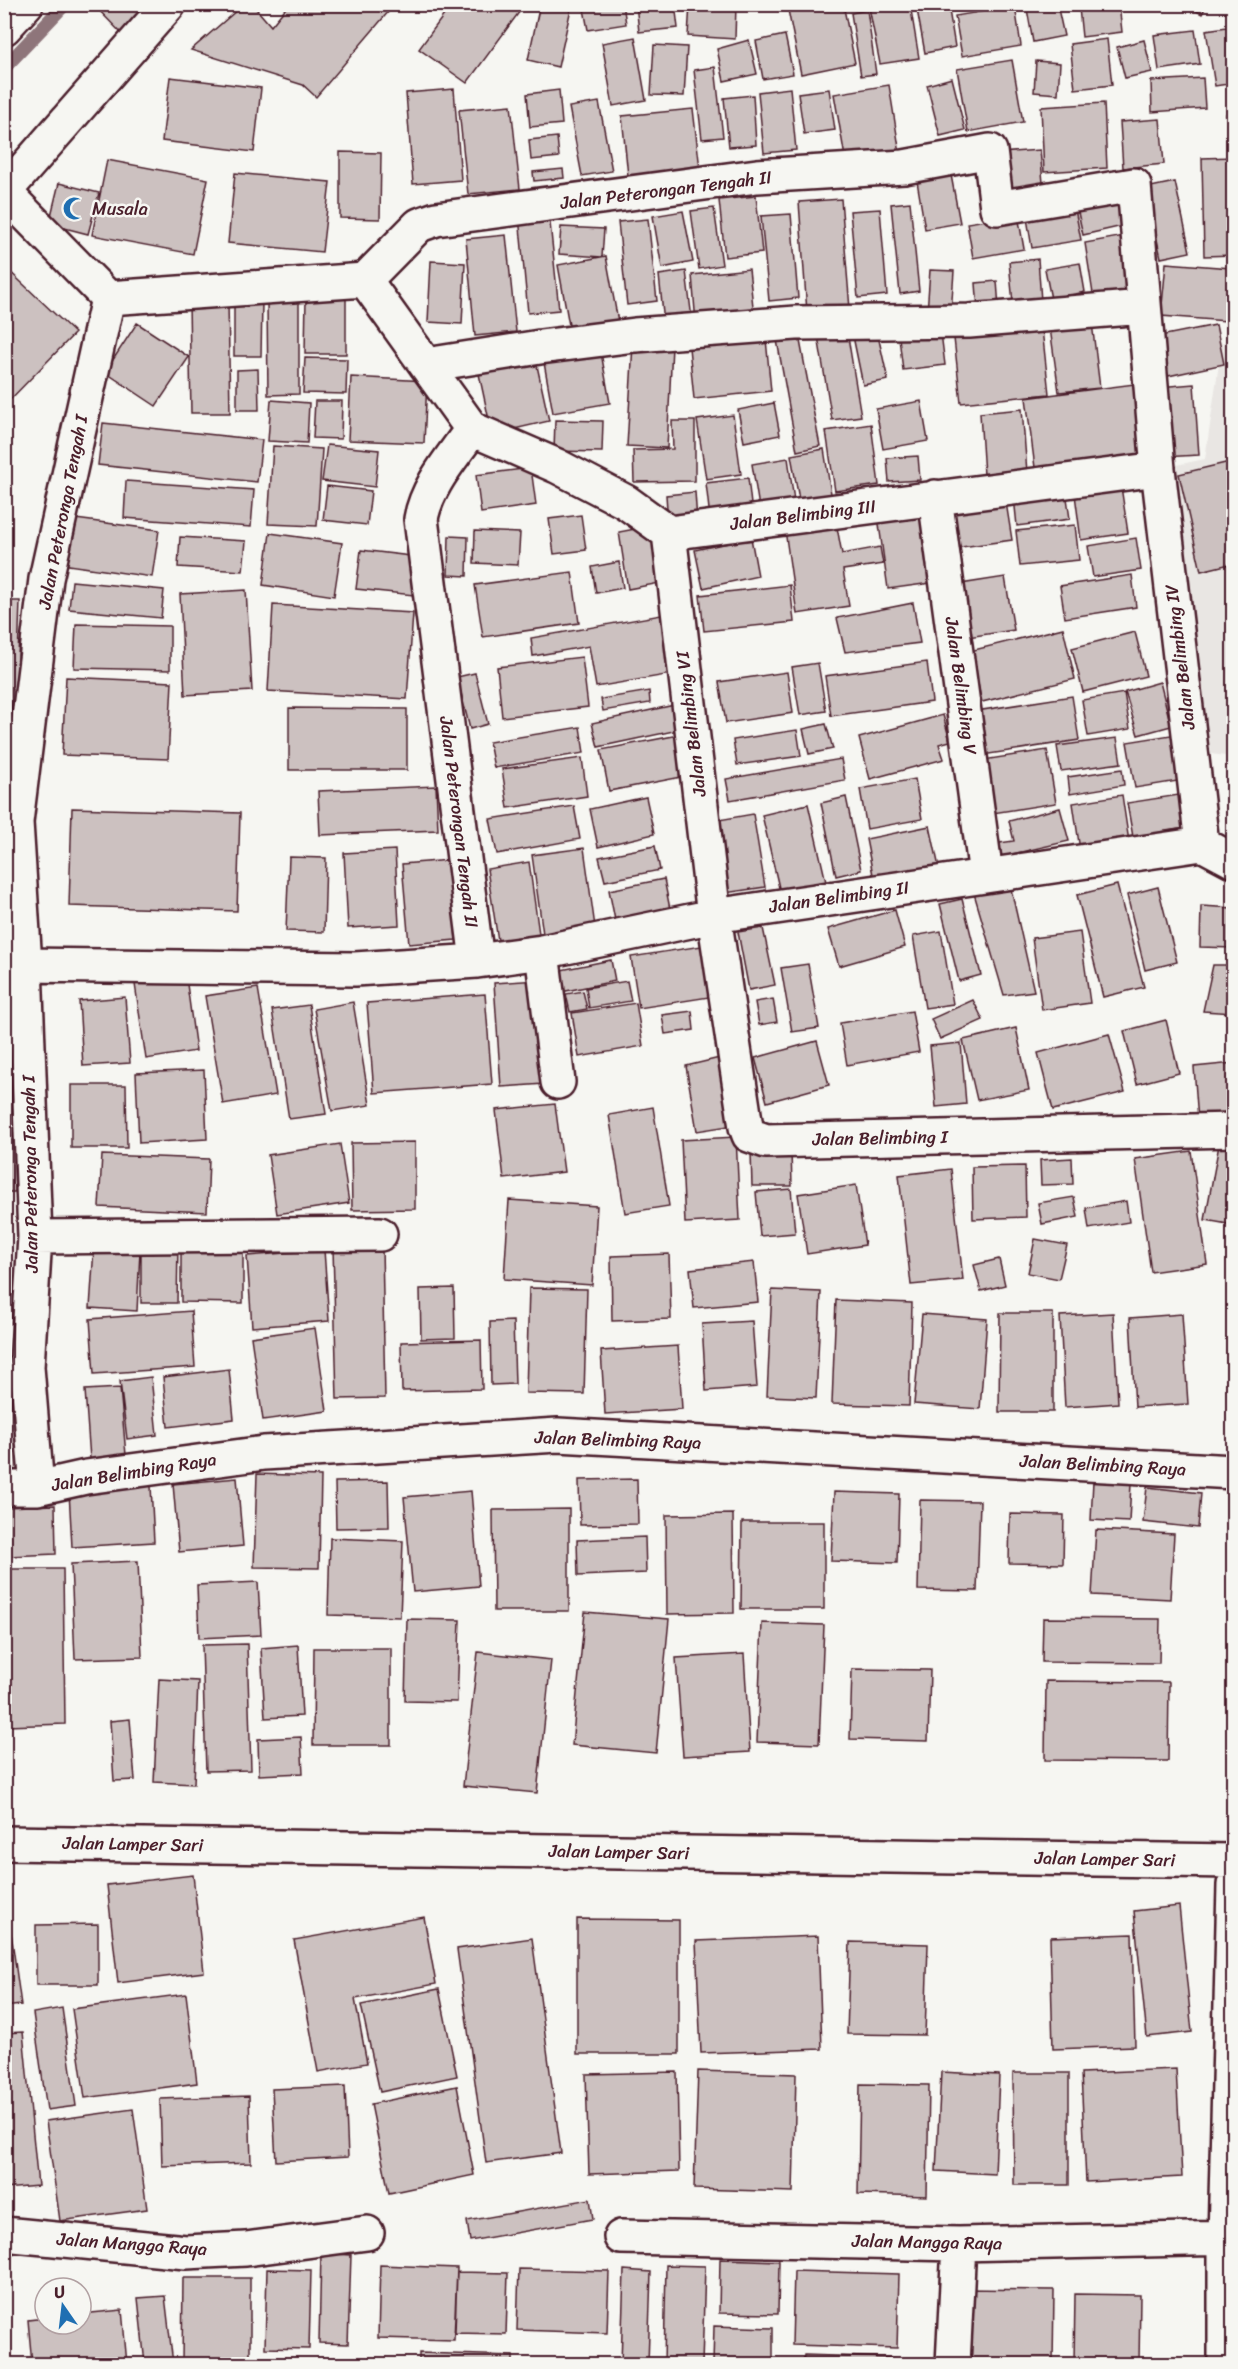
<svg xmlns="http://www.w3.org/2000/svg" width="1238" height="2369" font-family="Sriracha,sans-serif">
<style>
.built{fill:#e9e6e3}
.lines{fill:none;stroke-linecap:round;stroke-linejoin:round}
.stream{stroke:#8e747a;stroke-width:14}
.building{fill:#ccc1c0;stroke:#4a1f2b;stroke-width:1.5}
.street-casing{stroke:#4a1f2b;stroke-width:38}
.street{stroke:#f6f6f2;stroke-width:33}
.labels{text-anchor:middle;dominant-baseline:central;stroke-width:5;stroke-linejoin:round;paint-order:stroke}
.street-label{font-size:18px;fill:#4a1f2b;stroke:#f6f6f2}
.poi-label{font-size:18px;fill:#4a1f2b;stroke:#f6f6f2;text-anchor:start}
</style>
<rect width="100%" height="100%" fill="#f6f6f2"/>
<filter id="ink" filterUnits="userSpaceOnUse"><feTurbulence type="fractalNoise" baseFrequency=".0167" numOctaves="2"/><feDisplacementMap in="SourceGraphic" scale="12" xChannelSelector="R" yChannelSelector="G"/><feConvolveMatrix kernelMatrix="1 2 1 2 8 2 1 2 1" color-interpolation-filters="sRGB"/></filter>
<g filter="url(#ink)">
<path class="built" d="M1233 339V757L1211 754 1162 468 1205 459 1222 343Z"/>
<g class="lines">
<path class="stream" d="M4 68 65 4"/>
</g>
<path class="building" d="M93 4H136L147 15 124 36Z
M244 4H252L271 26 289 4H395L316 97 303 85 191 50Z
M452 4H511L520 11 467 83 419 49Z
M540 4H572L558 67 528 60Z
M583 4H623L626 24 588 30Z
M636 4H675L678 28 639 32Z
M690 4H736L735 39 688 36Z
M843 4 855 63 801 74 787 5Z
M886 4H910L919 58 880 64 869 7Z
M916 4H948L955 47 925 53Z
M1049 4H1057L1064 36 1033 42 1027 9Z
M1119 4 1122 32 1082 37 1079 8Z
M1183 4H1207L1202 14Z
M1015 6 1021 46 962 56 955 16Z
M867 10 876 74 861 76 851 13Z
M1234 26V83L1215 86 1206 30Z
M1195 30 1200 64 1159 70 1154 35Z
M785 35 793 74 763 79 756 41Z
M635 37 646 100 613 106 602 43Z
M1107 39 1112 85 1075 89 1070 44Z
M749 40 757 74 724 81 717 49Z
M1144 40 1152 72 1125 78 1117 47Z
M654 45 687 47 684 96 651 95Z
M1012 60 1023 122 968 132 957 69Z
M1036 61 1060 63 1058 94 1034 92Z
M715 67 723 137 702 139 694 70Z
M170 77 261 88 254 152 162 141Z
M952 78 965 130 940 136 927 85Z
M1203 78 1205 108 1152 112 1151 81Z
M889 85 900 154 846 163 834 94Z
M790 88 796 150 764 153 758 92Z
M454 89 461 180 413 184 406 93Z
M829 89 835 130 804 134 798 93Z
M559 90 562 124 530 127 527 94Z
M753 95 756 145 729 147 724 98Z
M599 102 612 171 582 176 569 107Z
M1104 103 1107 168 1044 172 1041 107Z
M511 105 520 189 468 194 459 110Z
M693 109 700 169 628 176 622 116Z
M1234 113V149L1230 150 1226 114Z
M1160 119 1164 164 1123 168 1120 122Z
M557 137 559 157 531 160 529 140Z
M1040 150 1044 194 1004 197 1000 153Z
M340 152 381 153 380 219 340 218Z
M1234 157V255L1204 256 1202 158Z
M107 160 208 179 193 254 92 235Z
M563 169 564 178 534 181 533 172Z
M235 173 330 182 322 252 228 243Z
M951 175 960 223 925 229 917 181Z
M1175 182 1190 252 1161 258 1146 188Z
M59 183 99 193 88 234 49 224Z
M1128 188 1136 223 1083 235 1075 199Z
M756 196 762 253 725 257 719 200Z
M841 199 850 309 807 312 799 202Z
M910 202 919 291 900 294 891 204Z
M1074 204 1081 240 1032 248 1026 212Z
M714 208 722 265 699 269 691 211Z
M880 209 887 295 858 298 850 211Z
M683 211 693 262 662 268 653 216Z
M549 213 559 310 528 313 519 216Z
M791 214 798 298 769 301 761 216Z
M1018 215 1024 249 973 258 967 223Z
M648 219 657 301 627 305 618 222Z
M561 227 604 229 602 257 559 254Z
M506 235 516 332 475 336 466 239Z
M1124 236 1133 295 1094 300 1085 243Z
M606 256 619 327 571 336 558 265Z
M1038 259 1041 301 1013 303 1009 262Z
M431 261 465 263 462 324 428 322Z
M1080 263 1085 292 1051 299 1045 269Z
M1166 263 1231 268 1227 321 1161 316Z
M4 266 75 333 4 406Z
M749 269 754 316 696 323 692 275Z
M930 270 954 271 951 314 927 313Z
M686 271 692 319 664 323 659 275Z
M997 281 999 308 978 310 976 283Z
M306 298 346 299V354H305Z
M267 299H299V394L268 395Z
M234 301H262L261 356H234Z
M228 302 230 413H191L189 303Z
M137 323 189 357 156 406 105 372Z
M1092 323 1100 388 1059 392 1050 328Z
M797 325 820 446 797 451 775 329Z
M846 325 861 416 832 420 817 330Z
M1216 325 1224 364 1168 376 1160 336Z
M765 329 771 391 694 399 688 337Z
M1042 329 1049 394 961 403 954 338Z
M877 331 888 380 863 385 853 336Z
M941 333 945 365 903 370 899 338Z
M633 344 672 346 667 448 627 446Z
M600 347 610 403 553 413 543 357Z
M305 358 347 359 346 394 303 393Z
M536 361 549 421 492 434 479 374Z
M258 369 259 410H237V370Z
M351 377 427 381 424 443 348 440Z
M1142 383 1153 467 1037 483 1026 398Z
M1194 384 1199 455 1163 457 1158 387Z
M271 400 309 403 307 443 268 441Z
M315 401H342L341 439 313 438Z
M921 401 928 441 883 449 876 409Z
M774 403 780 435 744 442 738 410Z
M1022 409 1027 472 984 475 980 413Z
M733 415 741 474 706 479 697 420Z
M555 420 603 421 602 452 554 451Z
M672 421H695V481L634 482 633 450 673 449Z
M103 423 262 440 257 482 98 465Z
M871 424 879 485 835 491 826 431Z
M327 445 379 450 375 487 322 481Z
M273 446 322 449 317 526 268 524Z
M824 449 832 500 800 505 791 455Z
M918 456 920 480 889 482 887 458Z
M788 458 794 501 759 507 752 464Z
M1234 461V563L1201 571 1179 474Z
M531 468 536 505 481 513 476 475Z
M748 478 752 513 710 518 706 483Z
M1120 480 1128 533 1081 540 1074 487Z
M126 481 254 490 251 527 124 518Z
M327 486 371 491 367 525 323 520Z
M1066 491 1070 519 1017 526 1014 497Z
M695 492 697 521 668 523 666 495Z
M1005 496 1012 540 947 549 940 506Z
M927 511 938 582 888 589 878 517Z
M581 515 586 550 554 554 549 519Z
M68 518 159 530 152 577 62 564Z
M836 522 842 554 880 547 883 564 843 570 849 606 797 614 785 530Z
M1075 525 1079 560 1020 566 1016 531Z
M651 526 660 583 628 589 619 532Z
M475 531 520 533 518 565 474 563Z
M270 533 342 543 334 596 263 585Z
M449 536 468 537 467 576 448 575Z
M180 537 246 541 243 571 178 567Z
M751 538 758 576 703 588 695 550Z
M1136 538 1141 570 1093 577 1088 546Z
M361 550 419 557 414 595 356 589Z
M619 562 623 588 596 593 592 567Z
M572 572 579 623 483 637 475 585Z
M1132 575 1136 607 1065 618 1060 586Z
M1005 577 1014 630 968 637 961 584Z
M72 581 164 590 161 618 69 609Z
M790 585 794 622 704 631 700 595Z
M246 590 252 691 185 695 180 594Z
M4 601H20L16 716 4 715Z
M913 603 920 643 845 652 837 618Z
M273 605 413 613 407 699 268 691Z
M661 615 672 674 596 687 589 646 533 656 531 638Z
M76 624 170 626V670L74 668Z
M1063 628 1075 679 982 702 970 651Z
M1135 632 1146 676 1083 692 1072 648Z
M582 657 588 707 502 717 497 667Z
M927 662 932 702 831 716 825 676Z
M818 663 826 711 800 715 792 667Z
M787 672 793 713 726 723 719 682Z
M475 673 488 724 470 729 457 677Z
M66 677 172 682 168 759 62 755Z
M1160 682 1171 726 1138 735 1125 692Z
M649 691 650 703 603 711 601 699Z
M1124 693 1130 729 1088 736 1082 700Z
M1072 696 1079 740 976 756 970 712Z
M679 704 683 729 598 747 592 723Z
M289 708 407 709V770H289Z
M943 715 950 741 939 744 944 759 870 779 859 738Z
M826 724 833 749 809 754 803 729Z
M580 727 584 753 494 768 489 742Z
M797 730 801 756 737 765 733 740Z
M1183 733 1190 779 1135 788 1127 742Z
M684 734 692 775 609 791 601 750Z
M1117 738 1121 763 1061 771 1057 746Z
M1047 750 1056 803 993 813 983 760Z
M582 758 587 796 508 808 502 769Z
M841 759 845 780 730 800 726 779Z
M1122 769 1124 785 1070 794 1068 777Z
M915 779 922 819 867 829 860 789Z
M436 786 438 830 320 835 318 791Z
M1185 794 1191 827 1133 837 1127 803Z
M1122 795 1129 842 1080 850 1073 803Z
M646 797 654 834 598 847 590 809Z
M846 797 861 870 836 876 821 803Z
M808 804 826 882 780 892 762 815Z
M574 806 580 839 497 854 490 819Z
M72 808 240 813 237 911 69 906Z
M1060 808 1069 841 995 858 993 844 1014 841 1009 821Z
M753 814 765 887 725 893 713 821Z
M930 826 940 872 875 885 866 839Z
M655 846 660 870 605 881 599 857Z
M584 848 595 927 543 934 532 855Z
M395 850 399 925 348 928 344 853Z
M289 857 326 858 324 932 286 931Z
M450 860 456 940 409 944 402 864Z
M529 862 540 941 499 947 487 869Z
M664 879 670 909 615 920 609 890Z
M1009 880 1034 991 1004 995 973 890Z
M1117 885 1144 987 1103 997 1077 895Z
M1158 887 1177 962 1145 970 1127 895Z
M962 899 981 975 959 981 940 904Z
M1201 906 1234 908V948L1200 947Z
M895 910 905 947 839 966 828 929Z
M763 928 775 985 749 990 738 932Z
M941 931 953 1004 925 1008 913 936Z
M1080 932 1090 1003 1042 1010 1032 938Z
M714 944 722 995 639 1008 631 957Z
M611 960 615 981 561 992 556 971Z
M808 964 819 1028 792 1032 781 968Z
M1213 965H1234V1013L1203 1011Z
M4 975 8 1037H4Z
M186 977 196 1051 146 1059 135 984Z
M538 980 544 1084 501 1087 494 983Z
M627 981 631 1001 589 1008 586 988Z
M258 988 276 1095 223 1104 205 996Z
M583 991 587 1009 570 1012 566 994Z
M485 994 492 1084 374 1093 367 1003Z
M125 997 130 1063 83 1066 79 1001Z
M773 999 777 1022 759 1025 755 1002Z
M973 1000 983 1020 940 1039 931 1019Z
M353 1002 370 1105 332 1111 314 1009Z
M636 1003 643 1046 579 1057 572 1013Z
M309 1005 326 1114 289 1119 272 1010Z
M692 1011 694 1030 665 1034 662 1015Z
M912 1011 919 1052 847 1065 840 1023Z
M1166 1020 1179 1073 1137 1084 1124 1031Z
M1016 1028 1029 1090 977 1100 963 1040Z
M1109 1034 1125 1092 1053 1110 1038 1053Z
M817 1041 829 1085 767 1102 755 1058Z
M961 1043 966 1104 936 1107 930 1046Z
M724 1057 735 1125 697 1131 686 1066Z
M1234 1063V1117L1198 1120 1194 1067Z
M4 1067H10L15 1192H4Z
M204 1070 207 1139 139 1143 136 1073Z
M71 1085H126L127 1148H71Z
M555 1104 564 1172 504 1179 496 1110Z
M653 1107 669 1206 625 1213 609 1115Z
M1221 1134 1234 1136V1225L1205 1220Z
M736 1137 740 1220 685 1223 681 1140Z
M415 1142V1209L352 1210 351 1143Z
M340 1144 349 1203 277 1214 268 1155Z
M791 1151 792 1186H752L751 1152Z
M1191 1151 1207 1264 1151 1272 1135 1159Z
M102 1155 209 1159 207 1212 99 1207Z
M1072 1158 1073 1184 1041 1185 1040 1160Z
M1025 1166 1026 1217 973 1219 972 1167Z
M951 1169 963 1280 911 1285 899 1175Z
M856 1185 865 1245 807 1254 798 1194Z
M791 1189 795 1233 760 1236 756 1192Z
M1074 1197 1078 1217 1042 1224 1038 1203Z
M509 1200 597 1206 592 1285 504 1279Z
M1126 1201 1129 1222 1089 1229 1086 1208Z
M4 1217 8 1274H4Z
M1035 1239 1067 1245 1059 1279 1028 1273Z
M141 1244 178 1245 177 1303H141Z
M382 1247 385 1398 337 1399 333 1248Z
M94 1248 140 1251 137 1311 90 1308Z
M181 1248 243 1249V1303L181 1302Z
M324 1250 329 1321 252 1327 247 1256Z
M669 1254 671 1319 612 1321 611 1256Z
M999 1259 1005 1285 981 1291 974 1265Z
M754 1262 758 1302 694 1308 690 1269Z
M454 1288 455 1338 421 1339 420 1289Z
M529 1288 587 1289 584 1394 526 1393Z
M772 1290 821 1292 816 1398 767 1396Z
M836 1300 912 1303 909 1406 832 1404Z
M191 1311 195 1367 94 1374 90 1319Z
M1000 1313H1053V1412H999Z
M1113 1313 1118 1403 1065 1407 1060 1316Z
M922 1314 987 1319 980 1409 914 1404Z
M1182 1314 1188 1404 1135 1407 1130 1318Z
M513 1321 515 1384 491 1385 490 1322Z
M752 1321 757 1387 706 1391 702 1324Z
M315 1328 327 1411 263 1420 251 1337Z
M481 1340 482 1389 402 1391 401 1342Z
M678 1346 682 1409 605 1414 601 1351Z
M229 1369 234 1419 168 1427 163 1377Z
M151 1377 157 1435 127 1439 120 1381Z
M120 1388 126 1455 90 1459 85 1390Z
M4 1393 27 1394 21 1474 4 1473Z
M257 1474 321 1476 319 1568 254 1567Z
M237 1478 243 1546 179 1552 173 1484Z
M637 1479 638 1524 580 1525 579 1480Z
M388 1481 389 1527 336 1528 335 1482Z
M1093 1481 1131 1483 1129 1522 1091 1520Z
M151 1486 154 1542 72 1547 69 1491Z
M1147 1487 1201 1493 1198 1528 1143 1522Z
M471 1491 479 1586 413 1592 404 1497Z
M834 1492 899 1494 897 1563 831 1561Z
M920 1500 980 1501 977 1591 918 1590Z
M55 1505 56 1554 8 1556 6 1507Z
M569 1509V1611H494L493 1510Z
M733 1514 734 1613 667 1614 666 1515Z
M1010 1514 1064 1515 1063 1564 1009 1563Z
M742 1522H824V1609H741Z
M1096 1530 1174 1534 1170 1599 1092 1595Z
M645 1537 646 1573 578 1576 577 1540Z
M330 1538 403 1541 400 1617 328 1615Z
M138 1561 142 1657 75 1659 71 1564Z
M4 1569H63L65 1724 7 1726Z
M258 1582 261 1635 199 1638 197 1585Z
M585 1612 669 1619 656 1753 572 1745Z
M1043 1618 1160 1619 1159 1663 1042 1662Z
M407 1619 460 1620 457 1702 405 1701Z
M762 1623 824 1625 819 1744 757 1742Z
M247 1644 251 1770 206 1771 202 1645Z
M298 1645 302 1716 265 1718 261 1648Z
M314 1648H391V1745H313Z
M478 1652 551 1660 537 1793 463 1786Z
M744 1654 750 1752 683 1756 676 1658Z
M852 1669 930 1670 928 1741 850 1739Z
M159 1679 198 1681 194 1784 154 1782Z
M1046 1681 1169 1682 1168 1761 1045 1760Z
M130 1719 135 1780 114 1781 110 1721Z
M301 1737 303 1773 259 1775 258 1739Z
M193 1875 204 1972 118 1983 107 1885Z
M1179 1906 1192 2032 1147 2037 1134 1911Z
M424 1917 436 1984 355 1999 367 2063 318 2072 294 1940Z
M577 1919 679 1920V2054H577Z
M98 1924V1985H36V1925Z
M10 1925 21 2005 4 2007V1926Z
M1132 1934 1135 2046 1053 2049 1050 1937Z
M818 1936 822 2049 701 2053 696 1941Z
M532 1938 561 2153 486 2163 457 1949Z
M850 1942 928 1944 925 2035 847 2034Z
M439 1989 457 2076 380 2092 361 2005Z
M186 1994 197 2083 85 2098 72 2009Z
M62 2008 76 2106 47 2110 33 2013Z
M23 2032 38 2186 4 2189V2033Z
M1176 2069 1182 2177 1086 2182 1081 2073Z
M698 2071 796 2074 793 2192 694 2189Z
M677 2072 679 2171 589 2174 586 2074Z
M941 2072 999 2075 995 2174 936 2171Z
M1013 2073H1069V2185H1014Z
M860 2084 929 2085 927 2196 858 2194Z
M345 2086 348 2157 276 2161 272 2089Z
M457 2086 474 2175 389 2193 371 2104Z
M249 2096 251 2163 162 2166 160 2099Z
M133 2109 147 2209 60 2221 46 2121Z
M590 2199 593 2219 470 2241 467 2221Z
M321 2253 351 2255 348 2344 319 2343Z
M720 2259 779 2261 778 2314 719 2313Z
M380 2265 457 2268 454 2340 378 2338Z
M666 2265 705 2266 702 2364H664Z
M267 2269 311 2270 309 2349 265 2348Z
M519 2269 609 2271 607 2333 517 2330Z
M624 2270 651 2272 648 2364H621Z
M794 2271 899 2274 897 2348 792 2345Z
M457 2272 508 2273 506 2334 455 2333Z
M183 2278H250V2364H182Z
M964 2289 1054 2290 1053 2364H963Z
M1075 2294 1140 2295 1139 2364H1074Z
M165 2296 173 2364H145L138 2298Z
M122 2310 127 2364H32L28 2320 45 2318V2324H81V2314Z
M714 2326 773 2328V2364H713Z
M4 2334 10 2364H4Z
M419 2353 513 2356V2364H419Z
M804 2355 894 2358V2364H803Z"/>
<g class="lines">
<defs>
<path id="street" d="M4 28 26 4
M4 190 17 205 108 298
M4 192 169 4
M365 280 472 429C453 457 427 485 421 519L477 961
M108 298 365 280 419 225 436 219 757 176 904 167 990 151 997 208 1134 185 1158 469 1202 844
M426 365 540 347 635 335 796 323 969 321 1144 307
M472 429 557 466 626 502 669 533 1158 469
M935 497 986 875
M669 533 714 916 746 1127 749 1135 766 1141 1234 1130
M1202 844 1234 861
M542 952 558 1082
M25 965 355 969 477 961 542 952 714 916 1202 844
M35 1237 380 1234
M4 1488H37L86 1477 264 1453 558 1435 1234 1472
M37 1488 27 1367 35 1237 25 965 16 822 46 579 108 298
M4 1843 1234 1861
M4 2234 186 2252 246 2249 367 2233
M621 2237 959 2244 1234 2238
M953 2364 959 2244
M1225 2364V2238L1234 1885"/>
</defs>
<use href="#street" class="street-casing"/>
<use href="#street" class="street"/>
</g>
</g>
<defs>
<symbol id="mosque-bare" viewBox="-9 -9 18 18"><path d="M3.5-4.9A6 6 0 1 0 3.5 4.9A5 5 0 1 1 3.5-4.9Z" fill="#1f6fb2" stroke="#f6f6f2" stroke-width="2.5" paint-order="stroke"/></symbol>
</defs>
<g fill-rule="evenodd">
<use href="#mosque-bare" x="58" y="192" width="33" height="33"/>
</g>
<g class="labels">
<g class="street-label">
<text transform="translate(666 190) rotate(-7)">Jalan Peterongan Tengah II</text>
<text transform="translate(63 512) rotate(-79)">Jalan Peteronga Tengah I</text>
<text transform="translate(803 515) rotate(-7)">Jalan Belimbing III</text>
<text transform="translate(1180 657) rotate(-97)">Jalan Belimbing IV</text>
<text transform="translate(961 686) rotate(82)">Jalan Belimbing V</text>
<text transform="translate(691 724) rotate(-97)">Jalan Belimbing VI</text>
<text transform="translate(459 822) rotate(83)">Jalan Peterongan Tengah II</text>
<text transform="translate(839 897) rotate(-8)">Jalan Belimbing II</text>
<text transform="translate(880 1138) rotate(-1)">Jalan Belimbing I</text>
<text transform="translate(30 1174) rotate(-91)">Jalan Peteronga Tengah I</text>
<text transform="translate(618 1440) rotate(2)">Jalan Belimbing Raya</text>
<text transform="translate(1103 1465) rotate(3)">Jalan Belimbing Raya</text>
<text transform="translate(134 1472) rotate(-9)">Jalan Belimbing Raya</text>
<text transform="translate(133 1844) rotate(1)">Jalan Lamper Sari</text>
<text transform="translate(619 1852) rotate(1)">Jalan Lamper Sari</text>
<text transform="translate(1105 1859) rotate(1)">Jalan Lamper Sari</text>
<text transform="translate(927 2242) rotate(1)">Jalan Mangga Raya</text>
<text transform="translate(132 2244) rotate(4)">Jalan Mangga Raya</text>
</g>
<g class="poi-label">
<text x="92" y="209">Musala</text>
</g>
</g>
<rect width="1238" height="2369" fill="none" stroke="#f6f6f2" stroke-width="24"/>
<rect x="12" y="12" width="1214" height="2345" fill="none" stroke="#4a1f2b" stroke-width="2" filter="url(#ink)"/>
<g transform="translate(63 2306) rotate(346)"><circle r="28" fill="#f6f6f2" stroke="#b1a0a2" stroke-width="1.5"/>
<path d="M0-4.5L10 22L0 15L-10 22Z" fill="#1f6fb2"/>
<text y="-9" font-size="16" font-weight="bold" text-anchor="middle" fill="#4a1f2b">U</text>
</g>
</svg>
